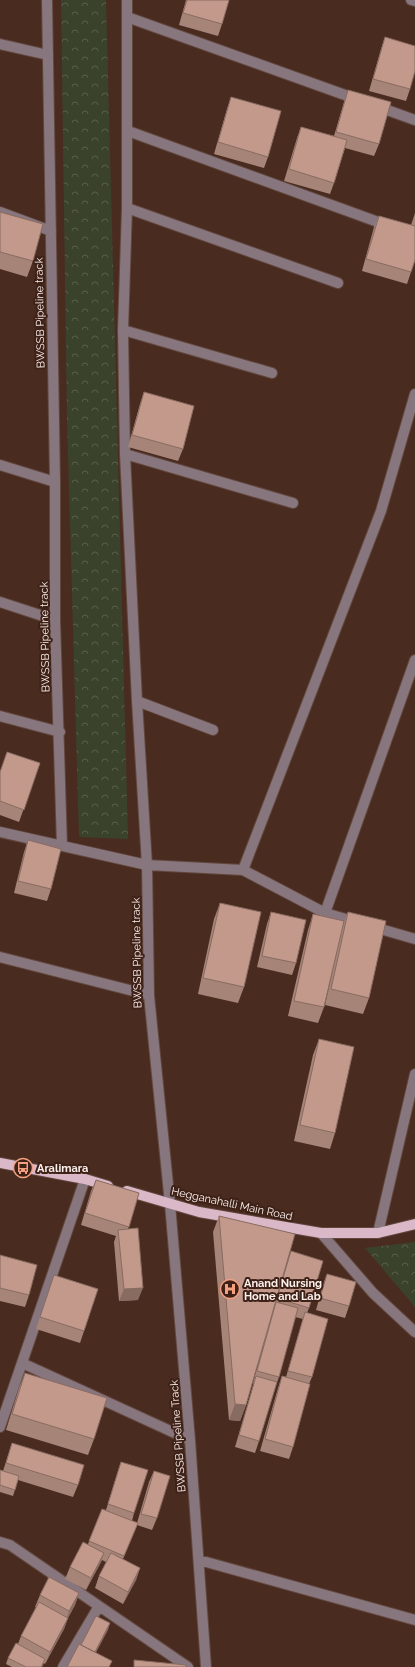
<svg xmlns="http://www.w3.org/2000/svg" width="415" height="1667" font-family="Raleway,sans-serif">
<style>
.forest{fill:url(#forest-crowns)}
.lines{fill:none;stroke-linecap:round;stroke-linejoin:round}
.minor-casing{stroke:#62473d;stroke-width:12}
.major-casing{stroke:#62473d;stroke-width:12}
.minor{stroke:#87767e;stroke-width:10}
.major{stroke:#dab8c8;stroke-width:10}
.wall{fill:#a78478}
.shaded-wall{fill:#886b61}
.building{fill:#c2998b;stroke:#886b61}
.labels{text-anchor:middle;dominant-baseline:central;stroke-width:4;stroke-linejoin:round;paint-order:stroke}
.street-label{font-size:11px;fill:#fdf1ed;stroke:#3e2117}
.poi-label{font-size:11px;font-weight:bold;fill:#fdf1ed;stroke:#3e2117;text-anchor:start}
</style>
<defs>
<pattern id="forest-crowns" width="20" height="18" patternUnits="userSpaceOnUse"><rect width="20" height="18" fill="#3b422b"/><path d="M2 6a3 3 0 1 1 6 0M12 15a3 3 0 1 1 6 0" fill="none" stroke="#585e4a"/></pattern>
</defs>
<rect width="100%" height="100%" fill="#492b20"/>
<path class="forest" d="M61 0H106L128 839 79 837 67 419Z
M415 1242V1307L365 1248Z"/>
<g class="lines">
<defs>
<path id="minor" d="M47 0 55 482V620L62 846
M127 0V208L123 330 125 454 137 701 147 865 149 995 170 1204 190 1440 206 1667
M411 0 415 1
M127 17 359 100
M0 44 48 55
M376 106 415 120
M128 131 389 226
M127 208 338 283
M0 212 51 231
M123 330 272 373
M125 454 293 503
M0 465 55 482
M0 602 55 620
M137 701 213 730
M0 716 60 732
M0 832 147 865 243 870 325 913 415 939
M243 870 381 511 415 394
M325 913 415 660
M0 957 149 995
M321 1233 373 1293 415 1332
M378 1233 415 1074
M22 1363 190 1440
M0 1427 85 1179
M0 1542 10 1545 188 1667
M199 1560 415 1620
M63 1667 99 1606"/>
<path id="major" d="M0 1163 85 1179 108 1186
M127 1191 199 1212 321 1233H378L415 1224"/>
</defs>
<use href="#minor" class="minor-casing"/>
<use href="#major" class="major-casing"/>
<use href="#minor" class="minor"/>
<use href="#major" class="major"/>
</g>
<path class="wall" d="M186 0H229L222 24 218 36 179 25Z
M385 37 410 89 406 101 369 91 381 49Z
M348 90 379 144 374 156 345 148 334 183 330 194 284 181 297 138 301 127 334 136 344 102Z
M231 97 268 157 264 168 214 154 227 109Z
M0 212 33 261 27 277 0 269Z
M415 213V260L407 284 362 271 374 227 379 216 411 225Z
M144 392 183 449 178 461 128 447 140 404Z
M40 763 19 822 0 815V772Z
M28 840 51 889 47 901 14 893 24 852Z
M220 903 244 987 238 1003 198 994 214 919Z
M271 912 296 963 292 975 257 967 267 924Z
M348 912 369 998 363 1014 325 1005 342 928Z
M313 914 324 1007 318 1023 288 1016 308 930Z
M319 1039 335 1133 330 1149 294 1141 313 1055Z
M96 1180 139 1193 128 1229 138 1300 119 1301 114 1242 116 1236 81 1225 91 1191Z
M219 1216 287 1261 291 1251 309 1308 307 1313 312 1377 309 1384 293 1447 289 1459 260 1451 278 1388 282 1376 286 1377 303 1319 295 1317 279 1377 275 1388 259 1441 255 1453 235 1447 254 1383H253L266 1334 246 1405 240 1421 229 1420 213 1232Z
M0 1255 29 1295 25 1307 0 1301Z
M327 1274 349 1306 345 1318 316 1310 323 1285Z
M54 1275 84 1331 80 1343 36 1329Z
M25 1373 94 1439 88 1455 6 1430 19 1388Z
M12 1443 78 1485 73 1497 18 1480 13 1496 0 1492V1470L3 1471Z
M121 1462 134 1513 132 1521 137 1523 149 1482 154 1471 157 1518 152 1530 137 1525 123 1559 140 1568 136 1580 123 1604 95 1588 99 1576 106 1562 102 1560 100 1564 86 1590 65 1579 70 1567 88 1544 102 1509 106 1510 117 1474Z
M79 1593 75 1605 68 1618 64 1629 45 1664 44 1663 42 1667H12L6 1664 8 1658 18 1644 21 1636 36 1607H35L40 1595Z"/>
<path class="shaded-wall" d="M143 1288 138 1300 119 1301 124 1289Z
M235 1404 246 1405 240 1421 229 1420Z
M104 1553 100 1564 86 1590 91 1578Z
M140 1568 136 1580 123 1604 128 1592Z
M79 1593 75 1605 67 1619 68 1618 64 1629 45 1664 50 1652 65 1623 69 1611Z
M110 1623 108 1630 91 1662 93 1655Z"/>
<path class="building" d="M187 0H229L222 24 183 13Z
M385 37 415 46V71L410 89 373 79Z
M348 90 391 102 379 144 336 132Z
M231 97 281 111 268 157 218 142Z
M301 127 347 140 334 183 289 169Z
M0 212 43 224 33 261 0 252Z
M379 216 415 226V260L411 272 366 259Z
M144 392 194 406 183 449 132 435Z
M7 752 40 763 24 810 0 801V772Z
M28 840 61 849 51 889 18 881Z
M220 903 261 912 244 987 203 978Z
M271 912 306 920 296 963 262 956Z
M348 912 386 921 369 998 331 989Z
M313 914 344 921 324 1007 294 1001Z
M319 1039 354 1047 335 1133 300 1125Z
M96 1180 139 1193 129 1227 85 1213Z
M219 1216 295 1234 246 1405 235 1404Z
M138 1228 143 1288 124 1289 118 1230Z
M291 1251 323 1261 309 1308 277 1298Z
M0 1255 37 1265 29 1295 0 1288Z
M327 1274 356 1282 349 1306 320 1298Z
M54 1275 98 1289 84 1331 40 1317Z
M276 1302 298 1308 279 1377 257 1371Z
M305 1312 328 1319 312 1377 288 1371Z
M25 1373 107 1398 94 1439 12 1414Z
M256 1376 277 1382 259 1441 239 1435Z
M282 1376 310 1384 293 1447 265 1439Z
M12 1443 84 1465 78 1485 6 1463Z
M121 1462 148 1470 134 1513 108 1504Z
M0 1470 19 1476 15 1490 0 1485Z
M154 1471 170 1476 157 1518 141 1514Z
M102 1509 138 1523 124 1556 89 1541Z
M83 1542 104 1553 91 1578 70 1567Z
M111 1553 140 1568 128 1592 99 1576Z
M49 1577 79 1593 69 1611 40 1595Z
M39 1602 68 1618 50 1652 21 1636Z
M96 1616 110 1623 95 1652 81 1645Z
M16 1643 45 1659 41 1667H26L8 1658Z
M79 1644 112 1661 109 1667H67Z
M134 1660 186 1665V1667H134Z"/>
<defs>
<symbol id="bus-ring" viewBox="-11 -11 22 22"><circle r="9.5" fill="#3e2117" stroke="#f2a080" stroke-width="1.5"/><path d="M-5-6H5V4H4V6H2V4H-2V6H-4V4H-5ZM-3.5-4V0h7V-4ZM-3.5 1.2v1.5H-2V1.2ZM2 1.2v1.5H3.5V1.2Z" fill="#f2a080"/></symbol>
<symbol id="hospital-ring" viewBox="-11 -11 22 22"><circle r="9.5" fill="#3e2117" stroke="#f2a080" stroke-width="1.5"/><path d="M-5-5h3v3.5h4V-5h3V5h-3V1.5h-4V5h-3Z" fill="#f2a080"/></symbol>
</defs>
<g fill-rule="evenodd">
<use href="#bus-ring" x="12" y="1157" width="22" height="22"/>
<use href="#hospital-ring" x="219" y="1278" width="22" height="22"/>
</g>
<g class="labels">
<g class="street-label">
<text transform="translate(40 313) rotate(-91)">BWSSB Pipeline track</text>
<text transform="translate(45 637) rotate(-91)">BWSSB Pipeline track</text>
<text transform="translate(137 953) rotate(-91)">BWSSB Pipeline track</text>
<text transform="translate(232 1204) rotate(12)">Hegganahalli Main Road</text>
<text transform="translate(178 1436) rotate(-94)">BWSSB Pipeline Track</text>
</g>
<g class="poi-label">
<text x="37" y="1168">Aralimara</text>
<text x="244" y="1283">Anand Nursing<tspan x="244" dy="13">Home and Lab</tspan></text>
</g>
</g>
</svg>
